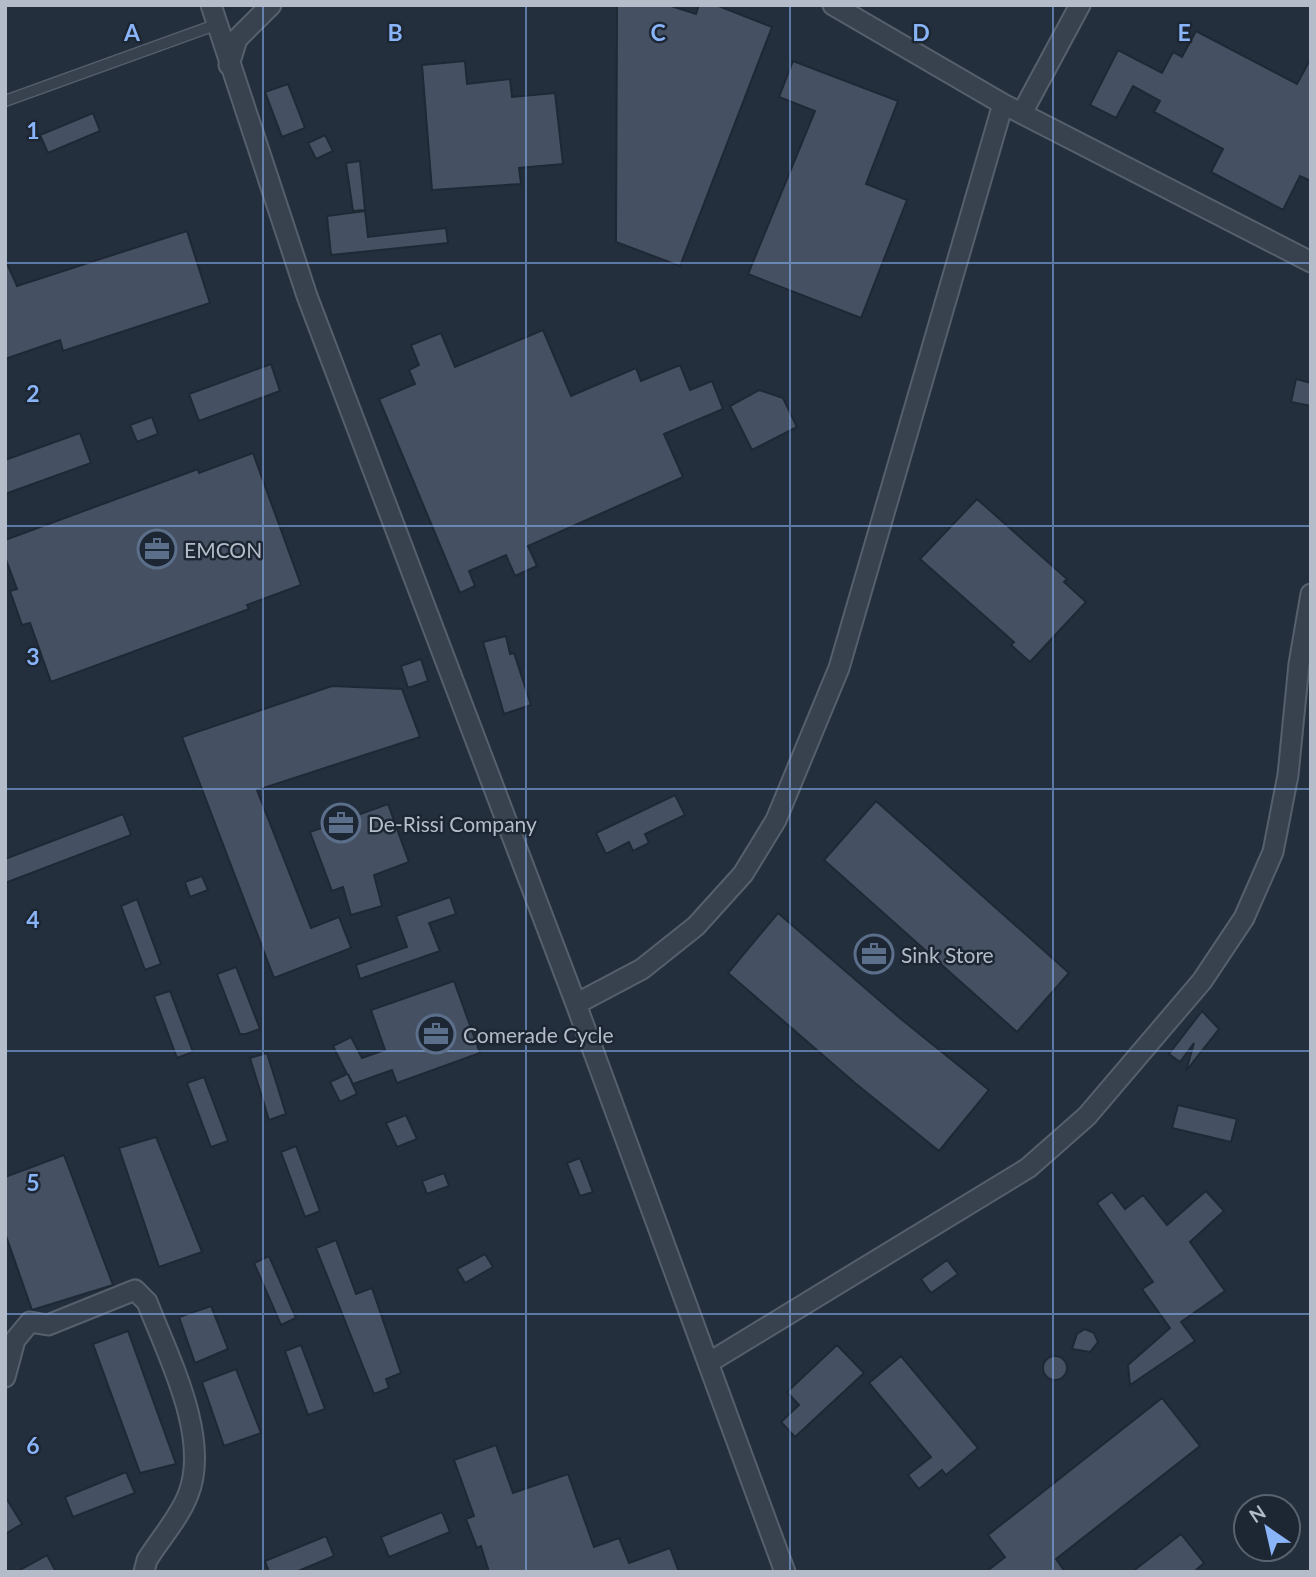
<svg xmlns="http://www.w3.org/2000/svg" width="1316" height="1577" font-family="Lato,sans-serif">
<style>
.building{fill:#455162;stroke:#1f2835;stroke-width:2}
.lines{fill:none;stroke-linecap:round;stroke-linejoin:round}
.lane-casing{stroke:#565f6c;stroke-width:13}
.street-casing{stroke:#565f6c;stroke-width:23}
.lane{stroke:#38414e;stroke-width:10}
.street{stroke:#38414e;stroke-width:19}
.grid{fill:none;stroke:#8ab4f8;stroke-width:2;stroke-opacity:0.55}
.labels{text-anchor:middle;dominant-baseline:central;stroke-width:5;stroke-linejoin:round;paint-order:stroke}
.poi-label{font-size:21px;fill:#b4bcc9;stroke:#1d2633;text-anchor:start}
.grid-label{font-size:23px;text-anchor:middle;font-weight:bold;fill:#8ab4f8;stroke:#1d2633;stroke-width:5;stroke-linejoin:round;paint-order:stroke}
</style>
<rect width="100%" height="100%" fill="#242f3e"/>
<path class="building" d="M617 5H668L696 14 699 5H716L772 27 680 266 616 242Z
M1196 31 1297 84 1311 58V181L1300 176 1283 210 1211 172 1223 149 1154 112 1160 101 1133 86 1116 118 1090 105 1118 50 1162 73 1173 52 1182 57Z
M465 61 467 84 510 79 512 97 555 93 563 164 519 168 521 184 432 190 422 65Z
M793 61 898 101 866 184 907 200 861 318 748 274 815 111 779 97Z
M288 84 305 128 282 137 265 92Z
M93 113 100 131 48 153 40 135Z
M325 135 333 151 316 159 308 143Z
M360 161 365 210 353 211 346 163Z
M365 211 368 237 446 228 448 243 331 255 327 216Z
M187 231 210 303 63 351 60 340 5 359V259L17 286Z
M543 330 571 396 636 368 641 381 680 365 690 390 712 381 723 409 664 434 683 477 528 546 537 566 515 576 506 555 469 571 475 586 460 593 379 399 415 384 409 370 419 365 411 345 441 333 455 367Z
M271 364 280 391 199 421 189 394Z
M1296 379 1311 383V406L1291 402Z
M759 390 783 398 797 427 752 450 730 406Z
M152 417 158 434 137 442 130 425Z
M80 433 91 463 5 494V460Z
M253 453 301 585 247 605 249 609 51 682 30 623 22 625 10 591 17 589 5 557V540L198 469 199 473Z
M977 499 1067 579 1064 582 1086 602 1030 662 1011 645 1014 642 920 559Z
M506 636 510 654 514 653 531 705 504 714 483 642Z
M421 659 428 681 408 688 401 666Z
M332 686 402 689 420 737 257 790 311 928 339 917 351 948 274 978 182 737Z
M675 795 685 815 645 834 649 843 633 851 629 842 606 854 596 833Z
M876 801 1069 973 1017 1032 824 860Z
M388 804 409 862 374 875 382 906 351 915 343 887 332 891 310 832Z
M123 814 131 835 5 883V859Z
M202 876 208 890 190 897 185 882Z
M450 897 456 914 429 923 440 951 360 979 356 965 407 947 396 916Z
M137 899 161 964 145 970 121 906Z
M778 913 901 1019 989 1090 939 1151 855 1083 728 973Z
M236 967 260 1029 246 1034H240L217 974Z
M454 981 480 1053 397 1083 392 1070 353 1084 348 1074 357 1094 340 1102 330 1082 347 1074 333 1046 351 1037 362 1058 385 1050 371 1010Z
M170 991 193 1052 177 1058 154 996Z
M1202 1011 1219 1029 1186 1071 1194 1043 1180 1062 1169 1054Z
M267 1053 286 1114 269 1120 250 1058Z
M204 1077 228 1141 211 1147 187 1083Z
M1178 1105 1237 1119 1231 1142 1172 1128Z
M406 1115 417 1139 397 1147 386 1123Z
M156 1137 202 1252 159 1267 119 1148Z
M296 1146 320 1211 305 1217 281 1152Z
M64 1155 113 1285 32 1310 5 1233V1177Z
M580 1158 593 1192 580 1196 567 1163Z
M444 1173 449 1186 427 1194 422 1181Z
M1206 1191 1224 1211 1190 1242 1225 1291 1181 1322 1195 1341 1130 1385 1128 1365 1170 1328 1142 1289 1153 1282 1097 1203 1112 1192 1125 1209 1143 1195 1167 1225Z
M336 1240 356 1294 372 1288 401 1373 386 1379 389 1388 374 1394 316 1248Z
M485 1254 493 1267 465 1283 457 1269Z
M269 1256 296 1318 281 1325 254 1263Z
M947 1260 958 1274 931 1293 921 1279Z
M211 1306 228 1349 195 1363 179 1317Z
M1085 1329 1094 1333 1098 1342 1090 1352 1072 1349 1077 1334Z
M128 1331 176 1464 140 1473 93 1344Z
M301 1345 325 1409 308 1415 285 1351Z
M837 1345 864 1373 795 1437 781 1422 799 1405 787 1392Z
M901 1356 978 1448 946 1475 942 1470 919 1489 908 1475 931 1457 869 1383Z
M1043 1368a12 12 0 1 1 24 0a12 12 0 1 1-24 0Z
M236 1369 261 1433 224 1446 202 1382Z
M1162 1398 1200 1446 1056 1559 1065 1572H986L1005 1557 988 1535Z
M496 1445 513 1493 568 1474 594 1547 619 1538 629 1563 670 1548 679 1572H489L481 1546 477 1548 466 1519 474 1516 454 1460Z
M126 1472 135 1493 73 1517 65 1497Z
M5 1496 22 1524 5 1534Z
M442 1512 450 1532 389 1557 381 1537Z
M1181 1534 1204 1563 1194 1572H1132Z
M326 1536 334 1556 296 1572H269L265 1561Z
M47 1555 56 1572H16Z"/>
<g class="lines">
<defs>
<path id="lane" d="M5 101 218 24"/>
<path id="street" d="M211 5 307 296 576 1004 785 1572
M833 5 1003 104 1311 262
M229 65 237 39 271 5
M1022 113 1080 5
M576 1004 642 969 696 926 743 874 776 820 839 668 1003 104
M708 1363 1028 1168 1087 1116 1202 981 1244 918 1273 852 1288 775 1299 664 1311 594
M5 1377 15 1340 30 1322 48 1325 135 1290 147 1302C168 1356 211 1438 188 1495 179 1518 160 1539 147 1560L144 1572"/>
</defs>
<use href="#lane" class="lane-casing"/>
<use href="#street" class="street-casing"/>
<use href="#lane" class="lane"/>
<use href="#street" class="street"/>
</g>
<path class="grid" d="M263 5V1572M526 5V1572M790 5V1572M1053 5V1572M5 263H1311M5 526H1311M5 789H1311M5 1051H1311M5 1314H1311"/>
<defs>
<symbol id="office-ring" viewBox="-11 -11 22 22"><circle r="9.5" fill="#1d2633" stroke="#5c6f8a" stroke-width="1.5"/><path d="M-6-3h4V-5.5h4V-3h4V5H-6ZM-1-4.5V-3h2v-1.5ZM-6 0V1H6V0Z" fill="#5c6f8a"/></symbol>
</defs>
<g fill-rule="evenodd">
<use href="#office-ring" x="135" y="527" width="44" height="44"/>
<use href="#office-ring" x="319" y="801" width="44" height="44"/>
<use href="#office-ring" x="852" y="932" width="44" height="44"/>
<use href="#office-ring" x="414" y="1012" width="44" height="44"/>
</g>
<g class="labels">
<g class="poi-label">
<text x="184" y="549">EMCON</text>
<text x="368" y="823">De-Rissi Company</text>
<text x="901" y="954">Sink Store</text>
<text x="463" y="1034">Comerade Cycle</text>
</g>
</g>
<g class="grid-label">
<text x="132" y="41">A</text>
<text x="395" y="41">B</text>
<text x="658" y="41">C</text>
<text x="921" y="41">D</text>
<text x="1184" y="41">E</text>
<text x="33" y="139">1</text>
<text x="33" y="402">2</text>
<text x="33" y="665">3</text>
<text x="33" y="928">4</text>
<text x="33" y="1191">5</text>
<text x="33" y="1454">6</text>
</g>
<rect width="1316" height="1577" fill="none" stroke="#b4bcc9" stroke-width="14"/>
<g transform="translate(1267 1528) rotate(326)"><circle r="33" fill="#1d2633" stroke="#59626f" stroke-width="2"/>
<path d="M0-5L12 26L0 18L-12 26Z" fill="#8ab4f8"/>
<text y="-10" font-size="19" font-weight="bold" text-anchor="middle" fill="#b4bcc9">N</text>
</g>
</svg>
